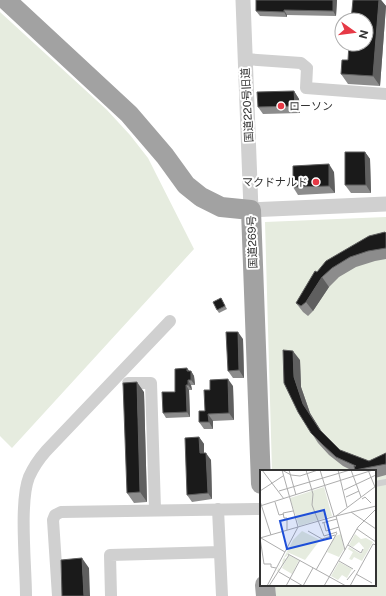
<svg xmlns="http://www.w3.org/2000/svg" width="386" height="596" font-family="'Public Sans','Noto Sans JP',sans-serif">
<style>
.green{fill:#e6ecdf}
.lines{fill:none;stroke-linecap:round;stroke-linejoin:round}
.service{stroke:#d0d0d0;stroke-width:6}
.minor{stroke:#d0d0d0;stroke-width:12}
.tertiary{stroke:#d0d0d0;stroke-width:15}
.trunk{stroke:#a2a2a2;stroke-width:20}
.wall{fill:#8c8c8c}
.shaded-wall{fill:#5f5f5f}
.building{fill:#1a1a1a;stroke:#5f5f5f}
.poi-dot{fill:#e63946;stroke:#fff;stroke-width:1.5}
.labels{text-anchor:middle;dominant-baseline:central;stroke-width:4;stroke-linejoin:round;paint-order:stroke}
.street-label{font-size:11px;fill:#333;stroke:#fff}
.poi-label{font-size:11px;fill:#333;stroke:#fff;text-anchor:start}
.inset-road{fill:none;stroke:#adadad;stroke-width:1}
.view{fill:#1d4ed8;fill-opacity:0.15;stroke:#1d4ed8;stroke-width:2}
.inset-edge{fill:none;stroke:#333;stroke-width:2}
</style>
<rect width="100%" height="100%" fill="#fff"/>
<path class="green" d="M0 12 107 110 130 135 148 158 194 249 12 448 0 436Z
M386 217V596H276L275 585H375V471H272L265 222Z"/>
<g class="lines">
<path class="service" d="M375 484 386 482"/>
<path class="minor" d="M245 59 301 63 307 68 306 88 386 94
M128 383H151L155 509
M218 509 222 596
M26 596C26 567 19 502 29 477 33 468 39 459 46 451L170 321
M58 596 53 520 55 515 61 512 261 509
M111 596 110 555 220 552"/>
<path class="tertiary" d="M243 0 251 210 386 204"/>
<path class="trunk" d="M6 0 129 114 165 156 186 185 201 197 221 207 251 210 261 484
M265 585 266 596"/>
</g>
<path class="wall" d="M337 0 336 16 287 15V17L260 16 256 11Z
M353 0H381L386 6 380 86 348 84 341 74 348 60Z
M294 91 299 99 300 113 263 114 258 107Z
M365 152 370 159 371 193H351L345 185Z
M334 172 335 193 298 195 293 187Z
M386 233V259L375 261 356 267 339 277 329 287 313 311 308 316 303 312 296 303 317 272Z
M221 298 227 309 219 313 217 310Z
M243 339 244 378H233L228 371Z
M300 360 301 387 310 413 322 432 340 450 369 461 386 453V475L375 478V471H353L343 466 329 455 318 443 298 412Z
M189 371H191L194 376 195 385H191L192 390H189L190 417 166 418 163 413 175 392Z
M233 386 234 420 213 421V429H204L199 422 205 411 210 390Z
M144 392 147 502 134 503 127 493Z
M199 437 204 444V453L211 460 212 499 192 502 187 495Z"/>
<path class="shaded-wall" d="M333 0H337L336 16 333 11Z
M379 0H381L386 6 380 86 373 76Z
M284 10 287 15V17L284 12Z
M294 91 299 99 300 113 295 106Z
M365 152 370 159 371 193 366 185Z
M329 164 334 172 335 193 329 186Z
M322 277 329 287 313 311 306 302Z
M238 332 243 339 244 378 239 370Z
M293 351 300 360 301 387 310 413 326 440 303 404 294 377Z
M187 368 191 373V371L194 376 195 385 191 380 187 371Z
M228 379 233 386 234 420 229 413Z
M188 380 191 385 192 390 188 385Z
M137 382 144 392 147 502 140 492Z
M186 385 189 390 190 417 187 412Z
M208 414 213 421V429L209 422Z
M199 437 204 444V460L200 453Z
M206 453 211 460 212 499 208 493Z
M82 558 89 568 90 596H84Z"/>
<path class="building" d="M256 0H333V11L284 10V12L256 11Z
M353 0H379L373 76 341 74 342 60H348L349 44H366V20H351Z
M294 91 295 106 258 107 257 92Z
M345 152H365L366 185H345Z
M329 164V186L293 187V166Z
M385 232 386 233V248L368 251 350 257 332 268 322 277 306 302 301 306 296 303 315 271 317 272 326 261 369 236Z
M221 298 225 306 217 310 213 302Z
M226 332H238L239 370 228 371Z
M283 350 293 351 294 377 303 404 320 430 340 450 369 461 386 453V464L355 470 354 466H356L336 457 323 445 311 433 298 412 284 383Z
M187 368V371H191V380H188V385H186L187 412 163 413 162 392H175V369Z
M228 379 229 413 208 414 209 422H199V411H205L204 390H210V380Z
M137 382 140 492 127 493 123 383Z
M199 437 200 453H206L208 493 187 495 185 438Z
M82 558 84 596H62L61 560Z"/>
<g class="poi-dot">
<circle cx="281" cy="106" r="4"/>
<circle cx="316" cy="182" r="4"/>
</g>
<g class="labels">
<g class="street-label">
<text transform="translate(247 105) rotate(-93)">国道220号旧道</text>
<text transform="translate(252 242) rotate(-92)">国道269号</text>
</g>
<g class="poi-label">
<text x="289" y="106">ローソン</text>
<text x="308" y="182" text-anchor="end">マクドナルド</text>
</g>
</g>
<g transform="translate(260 470)">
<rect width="116" height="116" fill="#fff"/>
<path d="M64 17 72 46 39 56 30 28ZM42 61 60 70 45 90 27 82 29 84 24 88 26 89 21 98 23 90 19 96V102L17 101 33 70ZM81 64 84 79 79 87 67 82 75 66ZM95 64 101 69 106 68 113 72 102 91 94 87 92 90 89 89 93 82 88 79 89 77 101 84 104 78 99 72 93 77 89 75ZM29 85 39 90 32 104 22 98ZM79 92 92 99 87 108 82 105 78 110 71 106Z" fill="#e6ecdf"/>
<path class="inset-road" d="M2 0 24 29M22 0 31 5 40 6 58 0M29 0 36 25M46 0 53 24 52 35 64 66 77 62M60 0 74 46M78 0 87 37M91 0 101 27M108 0 115 17M84 20 116 5M0 21 23 6M19 21 90 0M86 27 99 21M102 29 105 27 111 33M0 31 11 65M15 32 19 45 24 44M0 36 113 0M91 42 116 59M62 53 77 49M64 53 66 61 79 57M97 59 116 72M27 60V48H24L23 43 33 41M48 61 62 69 75 65M0 68 38 57 22 0M0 68 4 94H11V97L16 98M1 68 25 82M88 75 101 83 103 79M85 80 76 46 116 36M28 84 86 116M79 91 93 99M56 100 77 63M19 102 43 116M96 104 112 113M87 110 95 100M7 116 38 57 76 46 116 16M9 116 29 85M26 116 40 90M43 116 53 98M64 116 98 57 116 39M90 116 113 74 116 75"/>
<path class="view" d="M64 40 71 68 27 79 20 51Z"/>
<rect width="116" height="116" class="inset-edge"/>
</g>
<g transform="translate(354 32) rotate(104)"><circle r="19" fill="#ffffff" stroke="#adadad"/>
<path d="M0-3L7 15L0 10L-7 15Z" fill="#e63946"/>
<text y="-6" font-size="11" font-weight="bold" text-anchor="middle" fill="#333333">N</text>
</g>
</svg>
